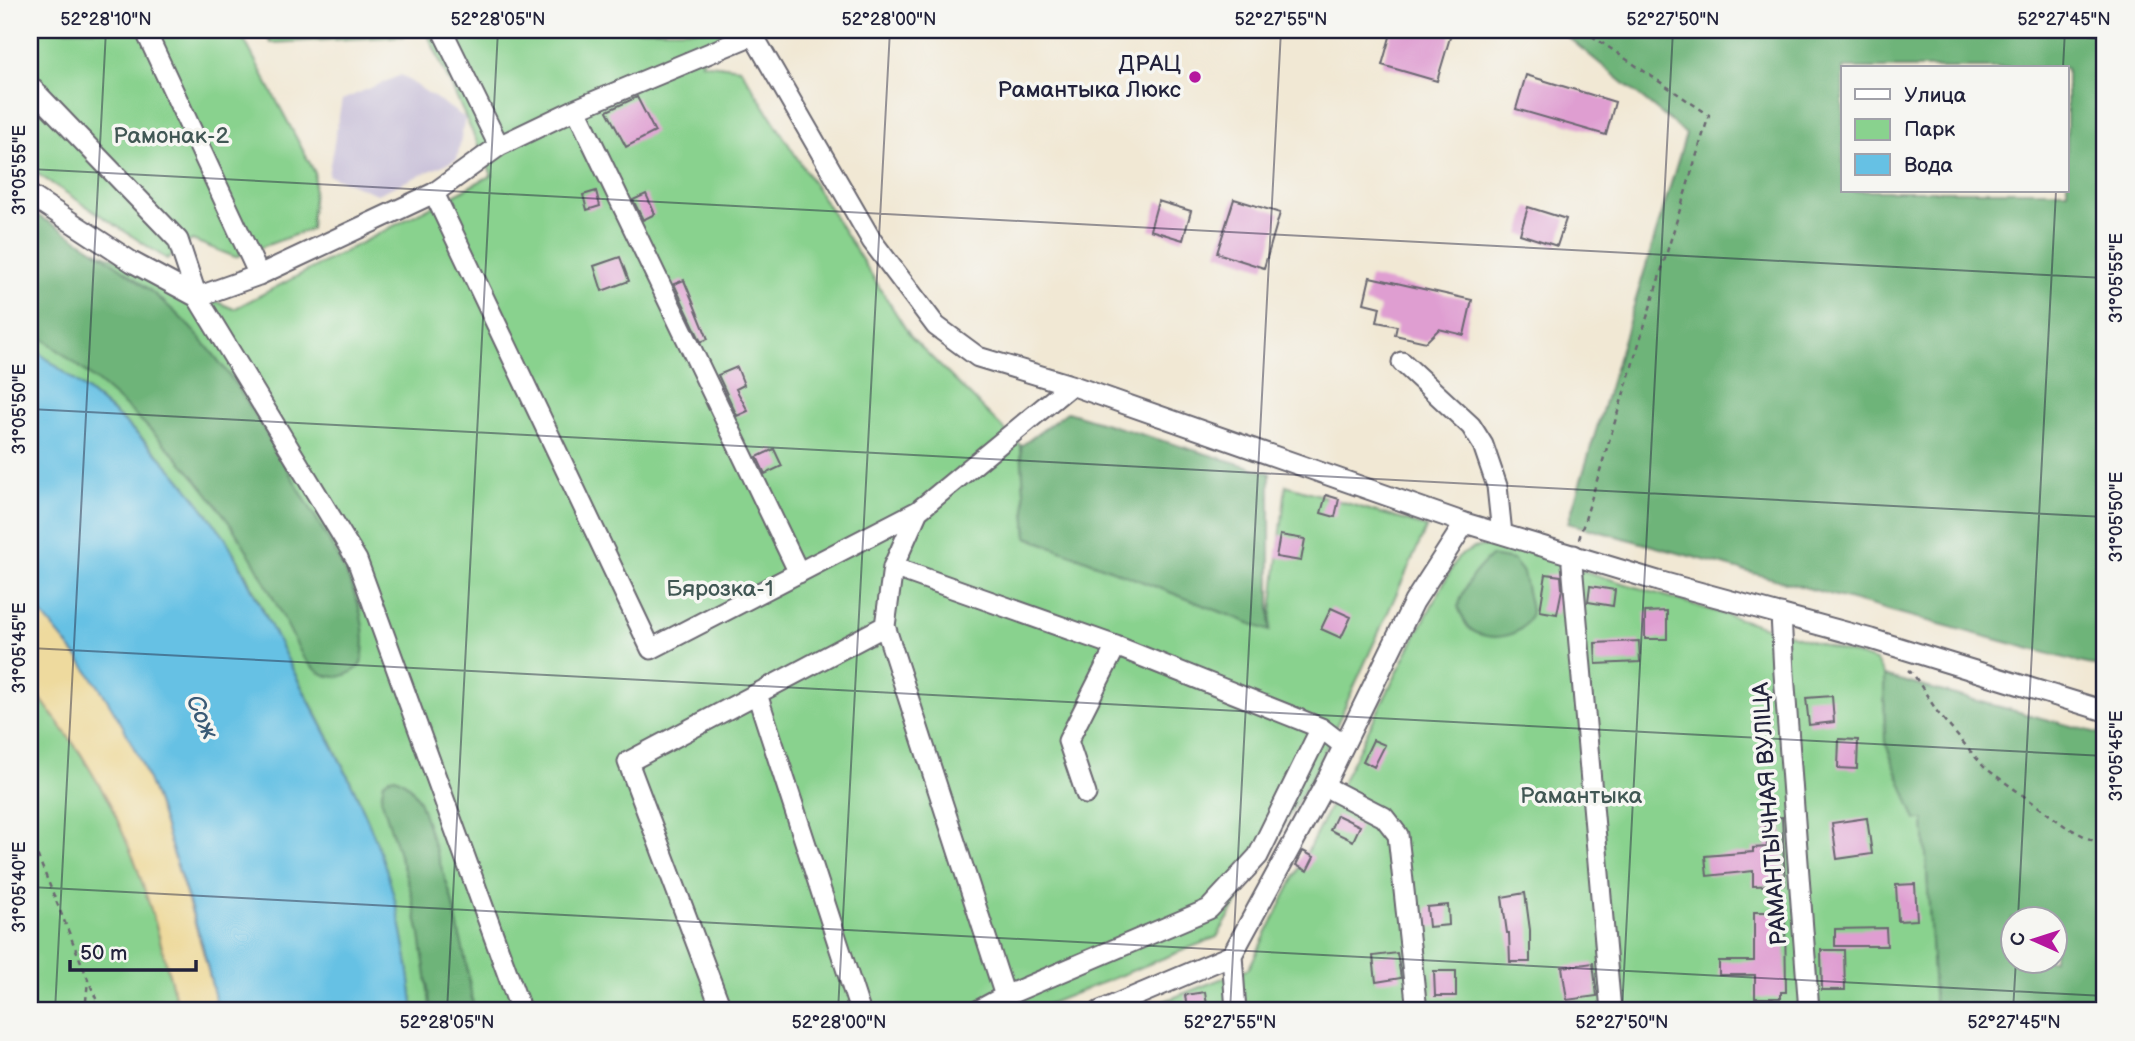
<svg xmlns="http://www.w3.org/2000/svg" width="2135" height="1041" font-family="'Balsamiq Sans',sans-serif">
<style>
.industrial{fill:#c8bfd8}
.green{fill:#89d28e;stroke:#567a64;stroke-width:2}
.forest{fill:#6eb479;stroke:#486b5a;stroke-width:2;fill-rule:evenodd}
.sand{fill:#eeda9e;stroke:#887e6c;stroke-width:2}
.water{fill:#66c1e4;stroke:#447290;stroke-width:2}
.building{fill:#df9ed1}
.lines{fill:none;stroke-linecap:round;stroke-linejoin:round}
.minor-casing{stroke:#6a6771;stroke-width:23}
.path{stroke:#6a6771;stroke-width:2.5;stroke-dasharray:5 5;stroke-linecap:butt}
.minor{stroke:#fff;stroke-width:19}
.ticks{fill:none;stroke:#22223b;stroke-width:2;stroke-opacity:0.45}
.poi-dot{fill:#b5179e;stroke:#f6f6f2;stroke-width:2.5}
.labels{text-anchor:middle;dominant-baseline:central;stroke-width:7;stroke-linejoin:round;paint-order:stroke}
.poi-label{font-size:23px;fill:#22223b;stroke:#f6f6f2;text-anchor:end}
.park-label{font-size:23px;fill:#415754;stroke:#f6f6f2}
.street-label{font-size:23px;fill:#22223b;stroke:#f6f6f2}
.water-label{font-size:24px;font-style:italic;fill:#3a5a76;stroke:#f6f6f2}
.neatline{fill:none;stroke:#22223b;stroke-width:2.5}
.ticks-label{font-size:18px;text-anchor:middle;fill:#22223b}
</style>
<rect width="100%" height="100%" fill="#f6f6f2"/>
<filter id="ink" filterUnits="userSpaceOnUse"><feTurbulence type="fractalNoise" baseFrequency=".0143" numOctaves="2"/><feDisplacementMap in="SourceGraphic" scale="14" xChannelSelector="R" yChannelSelector="G"/><feConvolveMatrix kernelMatrix="1 2 1 2 8 2 1 2 1" color-interpolation-filters="sRGB"/></filter>
<filter id="wash" filterUnits="userSpaceOnUse"><feTurbulence type="fractalNoise" baseFrequency=".00686" numOctaves="4" result="noise"/><feDisplacementMap in="SourceGraphic" scale="28" xChannelSelector="R" yChannelSelector="G"/><feGaussianBlur stdDeviation="1.57" result="paint"/><feColorMatrix in="noise" values="0 0 0 0 0 0 0 0 0 0 0 0 0 0 0 0 0 1.4 0 .05"/><feComposite in="paint" operator="in"/></filter>
<g filter="url(#wash)">
<rect width="100%" height="100%" fill="#f1e8d4"/>
<path class="industrial" d="M401 75 465 118 457 159 377 194 328 175 342 100Z"/>
<path class="green" d="M30 30H239L315 173 311 229 235 257 192 240 167 259 30 169Z
M262 30H725L701 63 740 68 911 337 1021 446 1027 537 1270 630 1286 485 1427 527 1315 772 1217 937 1031 1011H414C408 960 400 910 383 861 359 788 319 720 283 651 264 614 248 573 225 538 209 515 191 492 173 471 132 423 80 384 30 346V223L234 309 492 175 428 35 271 43Z
M1496 543 1572 564 1584 571 1876 661 1884 676 1885 742 1924 819 1935 1011H1139L1249 968 1416 635 1458 557 1474 548Z
M30 684C59 722 88 761 110 804 144 868 160 942 179 1011H30Z"/>
<path class="forest" d="M1559 30H2105V669L1568 523 1686 134ZM1843 68H2067V191H1843Z
M30 211C81 240 144 280 185 322 231 368 263 428 296 484 315 517 337 551 352 587 361 609 367 636 362 660 361 667 355 671 348 674 329 682 315 672 303 657 283 618 264 576 240 539 187 455 109 387 30 329Z
M1067 412 1270 473V631L1027 537 1021 446Z
M1491 556 1513 560C1516 564 1521 569 1523 573 1524 577 1531 609 1531 611 1528 638 1486 645 1468 627 1464 622 1461 613 1458 607 1466 582 1473 573 1491 556Z
M1884 676 2105 735V1011H1935L1924 820H1916L1885 742ZM2054 918V960H2012V918Z
M395 777C409 783 414 790 420 803L451 896 466 962 474 1011H431L420 935 411 892 381 798 384 782 389 778Z"/>
<path class="sand" d="M30 600C65 639 99 682 125 728 149 774 164 823 179 873 194 919 208 964 218 1011H179L156 925 136 864 111 805 81 754 30 684Z"/>
<path class="water" d="M30 346C80 384 130 423 173 471 192 492 209 516 226 539 252 588 276 637 301 686 331 743 362 799 383 860 400 909 408 960 414 1011H218L202 943 158 805 142 764 124 728 102 691 76 655 30 600Z"/>
<g id="blocks">
<path class="building" d="M1392 30H1435L1451 34 1437 81 1382 65Z
M1526 75 1615 102 1606 135 1516 109Z
M637 97 655 132 626 147 607 111Z
M596 191 600 206 587 210 583 195Z
M646 194 655 214 643 220 633 200Z
M1234 199 1280 213 1264 268 1217 253Z
M1158 201 1191 211 1183 240 1150 230Z
M1528 207 1566 219 1557 246 1520 234Z
M620 257 629 281 602 291 594 266Z
M1370 277 1472 300 1464 335 1439 329 1426 342 1395 335 1397 326 1377 322 1380 307 1364 303Z
M684 280 708 339 701 342 674 284Z
M737 367 744 385 736 389 748 411 737 416 718 375Z
M774 449 782 466 765 474 757 457Z
M1326 495 1339 499 1335 517 1321 513Z
M1280 535 1305 539 1301 561 1276 557Z
M1546 574 1561 576 1562 589 1557 614 1540 611Z
M1590 586 1615 590 1613 606 1588 602Z
M1331 608 1351 617 1341 638 1321 629Z
M1667 611V639H1645V612Z
M1639 641 1640 662 1596 664 1595 643Z
M1832 696 1834 722 1809 725 1806 698Z
M1839 739 1858 740 1857 769 1838 768Z
M1373 740 1385 745 1374 767 1363 761Z
M1337 815 1360 826 1353 841 1330 830Z
M1782 817 1785 885 1753 886V871L1707 876 1705 856 1753 852V848L1767 847 1765 818Z
M1867 818 1872 854 1837 859 1832 823Z
M1303 851 1314 857 1307 871 1296 865Z
M1915 884 1917 920 1898 921 1896 885Z
M1525 893 1530 930V962H1510L1509 933H1507L1502 897Z
M1448 905 1449 925 1429 927 1427 907Z
M1754 912H1785L1786 992H1781V998H1755V975H1719V961H1754Z
M1886 928 1887 946H1835V929Z
M1821 950H1844L1845 990H1822Z
M1397 953 1401 978 1376 982 1373 956Z
M1593 963 1597 996 1567 1000 1562 967Z
M1434 971H1456V996H1435Z
M1205 992 1207 1005 1187 1008 1185 995Z"/>
</g>
</g>
<g filter="url(#ink)">
<use href="#blocks" fill-opacity="0" stroke="#6a6771" stroke-width="2"/>
<g class="lines">
<defs>
<path id="minor" d="M145 30 259 275
M442 30 499 146
M30 86 178 240 197 297 357 560 521 1011
M576 109 799 573
M434 193 651 649 918 511 1071 385
M30 195 132 262 197 297 259 275 434 193 499 146 576 109 753 35 872 241 936 326 978 357 1071 385 1465 523 1658 581 1871 639 2105 711
M1402 362 1471 426 1483 445 1497 486 1502 534
M918 511 893 567 885 626 1005 996
M1574 555 1572 564 1611 1011
M893 567 1116 646 1321 728 1343 745
M1781 614 1784 673 1809 1011
M757 694 860 1011
M1324 786 1384 817 1398 835 1417 1011
M1086 794 1068 741 1116 646
M1232 955 1236 1011
M722 1011 628 762 885 626
M977 1011 1005 996 1209 909 1258 856 1321 728
M1100 1011 1232 955 1324 786 1414 602 1465 523"/>
</defs>
<use href="#minor" class="minor-casing"/>
<path class="path" d="M1579 539 1709 115 1583 30
M1908 670 1914 675 1938 713 1984 767 2065 826 2105 847
M30 837 101 1011
M85 1011 88 980"/>
<use href="#minor" class="minor"/>
</g>
</g>
<path class="ticks" d="M1931 30 2105 39M2063 68 2065 30M30 169 2105 278M30 409 2105 517M30 648 2105 756M30 887 2105 996M2018 918 2056 191M55 1011 106 30M447 1011 498 30M838 1011 890 30M1230 1011 1281 30M1622 1011 1673 30M2013 1011 2016 960"/>
<circle class="poi-dot" cx="1195" cy="77" r="7"/>
<g class="labels">
<g class="poi-label">
<text x="1181" y="64">ДРАЦ<tspan x="1181" dy="26">Рамантыка Люкс</tspan></text>
</g>
<g class="park-label">
<text x="171" y="136">Рамонак-2</text>
<text x="720" y="589">Бярозка-1</text>
<text x="1581" y="796">Рамантыка</text>
</g>
<g class="street-label">
<text transform="translate(1770 814) rotate(-94)">РАМАНТЫЧНАЯ ВУЛІЦА</text>
</g>
<g class="water-label">
<text transform="translate(202 717) rotate(66)">Сож</text>
</g>
</g>
<rect width="2135" height="1041" fill="none" stroke="#f6f6f2" stroke-width="77"/>
<rect x="1841" y="66" width="228" height="126" fill="#f6f6f2" stroke="#a1a1a9" stroke-width="2"/>
<rect x="1855" y="89" width="35" height="10" fill="#ffffff" stroke="#a1a1a9" stroke-width="2"/>
<text x="1904" y="102" font-size="21" fill="#22223b">Улица</text>
<rect x="1855" y="119" width="35" height="21" fill="#89d28e" stroke="#a1a1a9" stroke-width="2"/>
<text x="1904" y="136" font-size="21" fill="#22223b">Парк</text>
<rect x="1855" y="154" width="35" height="21" fill="#66c1e4" stroke="#a1a1a9" stroke-width="2"/>
<text x="1904" y="172" font-size="21" fill="#22223b">Вода</text>
<g transform="translate(2034 940) rotate(273)"><circle r="33" fill="#f6f6f2" stroke="#a1a1a9" stroke-width="2"/>
<path d="M0-5L12 26L0 18L-12 26Z" fill="#b5179e"/>
<text y="-10" font-size="19" font-weight="bold" text-anchor="middle" fill="#22223b">С</text>
</g>
<path d="M70 960v10h126v-10" fill="none" stroke="#22223b" stroke-width="3.5"/>
<text x="80" y="960" font-size="21" fill="#22223b" stroke="#f6f6f2" stroke-width="5" paint-order="stroke">50 m</text>
<rect x="38" y="38" width="2058" height="964" class="neatline"/>
<g class="ticks-label">
<text x="106" y="25">52°28'10"N</text>
<text x="498" y="25">52°28'05"N</text>
<text x="889" y="25">52°28'00"N</text>
<text x="1281" y="25">52°27'55"N</text>
<text x="1673" y="25">52°27'50"N</text>
<text x="2064" y="25">52°27'45"N</text>
<text transform="translate(19 170) rotate(-90)" y="6">31°05'55"E</text>
<text transform="translate(2116 278) rotate(-90)" y="6">31°05'55"E</text>
<text transform="translate(19 409) rotate(-90)" y="6">31°05'50"E</text>
<text transform="translate(2116 517) rotate(-90)" y="6">31°05'50"E</text>
<text transform="translate(19 648) rotate(-90)" y="6">31°05'45"E</text>
<text transform="translate(2116 756) rotate(-90)" y="6">31°05'45"E</text>
<text transform="translate(19 887) rotate(-90)" y="6">31°05'40"E</text>
<text x="447" y="1028">52°28'05"N</text>
<text x="839" y="1028">52°28'00"N</text>
<text x="1230" y="1028">52°27'55"N</text>
<text x="1622" y="1028">52°27'50"N</text>
<text x="2014" y="1028">52°27'45"N</text>
</g>
</svg>
